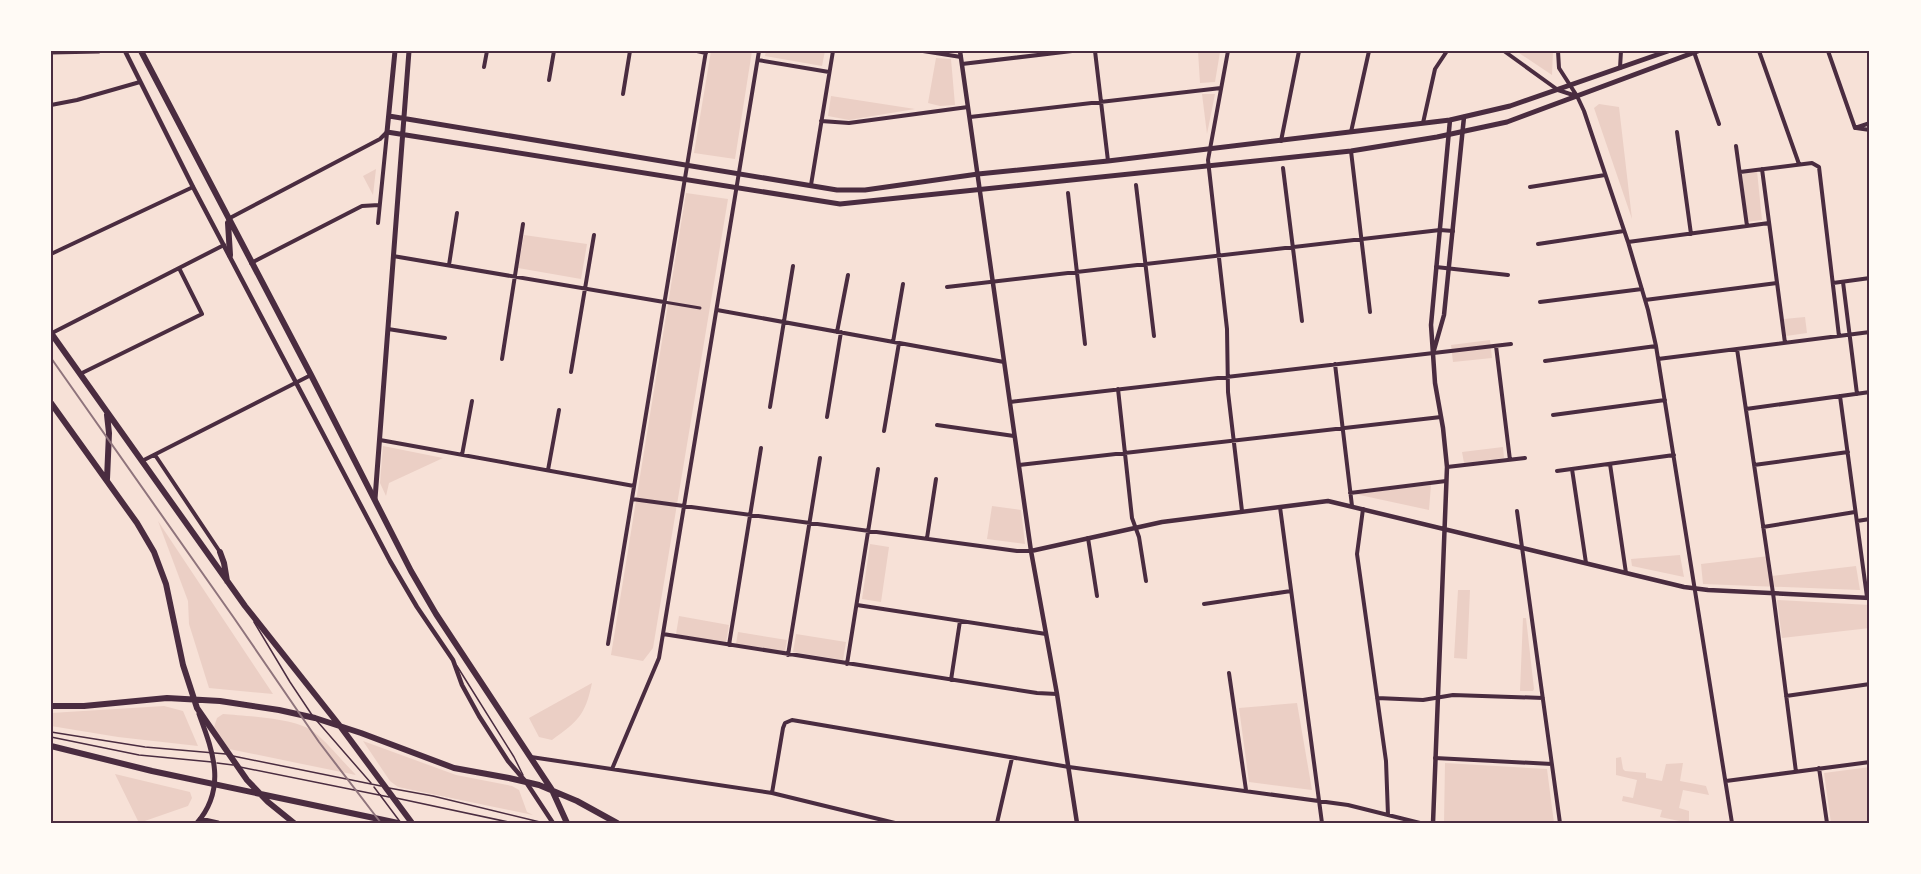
<svg xmlns="http://www.w3.org/2000/svg" width="1921" height="874" font-family="'Archivo Narrow',sans-serif">
<style>
.green{fill:#ebcfc5}
.lines{fill:none;stroke-linecap:round;stroke-linejoin:round}
.service{stroke:#4a2c40;stroke-width:1.5}
.pedestrian{stroke:#4a2c40;stroke-width:3}
.minor{stroke:#4a2c40;stroke-width:4}
.tertiary{stroke:#4a2c40;stroke-width:4.5}
.secondary{stroke:#4a2c40;stroke-width:5}
.primary{stroke:#4a2c40;stroke-width:6}
.rail{stroke:#8f747c;stroke-width:2}
.neatline{fill:none;stroke:#4a2c40;stroke-width:2}
</style>
<rect width="100%" height="100%" fill="#f7e1d7"/>
<path class="green" d="M711 51H752L735 159 694 153Z
M766 51H825L822 66 765 56Z
M1198 51 1220 52 1215 82 1200 83Z
M1516 51H1553L1552 75Z
M936 58 951 59 955 105 940 106 928 103Z
M1202 94H1215L1207 134Z
M831 96 915 109 849 120 828 116Z
M1599 104 1619 107 1632 219 1594 108Z
M376 169 373 195 363 176Z
M1757 171 1762 220 1747 222 1742 173Z
M686 193 728 199 653 648 643 661 611 655Z
M524 235 587 244 581 279 518 268Z
M1805 317 1807 333 1786 336 1784 319Z
M1490 340 1492 358 1453 362 1451 345Z
M383 446 443 458 389 483 386 496 380 483Z
M1503 447 1504 458 1464 463 1462 452Z
M1431 485 1429 510 1355 494Z
M992 506 1021 510 1025 544 987 539Z
M158 521 273 694 209 688 189 624 188 601Z
M870 544 889 547 881 602 862 599Z
M1680 555 1684 577 1632 566 1631 559Z
M1769 556 1772 576 1856 566 1860 590 1703 584 1701 564Z
M1458 590H1470L1467 659 1454 658Z
M1777 600 1870 605V628L1782 638Z
M679 616 729 625 726 643 676 634Z
M1523 618H1526L1534 689 1533 691H1520Z
M738 632 787 640 785 652 736 644Z
M796 634 846 642 843 660 793 652Z
M592 683C585 716 578 721 552 740L539 737 529 718Z
M1297 703 1312 790 1249 782 1239 708Z
M164 706 183 711 198 746 118 737 51 726V713Z
M223 714C246 716 296 718 314 732 329 744 342 761 356 775L229 749 214 727 217 718Z
M363 741 456 775 512 786 519 790 527 812 533 815 398 787 390 781Z
M1621 757 1623 769 1625 771 1646 773V778L1662 781 1666 764 1683 763 1680 781 1706 786 1709 795 1683 790 1679 808 1689 811V823L1660 817 1662 810 1622 801 1623 796 1633 798 1637 780 1616 775V758Z
M1445 763 1547 769 1554 823H1444Z
M1870 767V823H1831L1824 773Z
M115 774 190 792 192 798 188 806 139 823Z"/>
<g class="lines">
<path class="service" d="M254 622 290 682 312 715
M457 666 514 757 523 775
M317 721 371 783
M51 732 145 747 226 754
M51 737 139 755 212 762
M233 756 381 786
M217 763 233 765
M240 767 389 797
M374 787 401 823
M389 788 433 796 544 823
M396 798 513 823"/>
<path class="pedestrian" d="M664 302 700 308"/>
<path class="minor" d="M697 51 706 53
M923 51 961 57
M1095 51 1108 161
M1228 51 1208 160 1227 329 1228 392 1242 511
M1504 51 1558 90 1576 96
M1558 51 1559 68 1577 96 1584 111 1628 242 1648 310 1656 346 1732 823
M1759 51 1799 164
M1828 51 1855 128
M1694 52 1719 124
M758 60 829 72
M962 64 1072 51
M484 67 487 51
M1620 68 1621 51
M549 80 554 51
M623 94 630 51
M51 105 77 100 140 82
M970 117 1221 88
M821 121 849 123 968 107
M1423 123 1435 69 1447 51
M1855 128 1870 123
M1856 128 1870 130
M1351 132 1369 51
M1677 132 1691 234
M1281 141 1299 51
M1736 146 1747 226
M1351 151 1370 312
M1283 168 1302 321
M1762 169 1785 343
M1740 172 1812 163 1819 167 1839 336
M811 185 833 51
M1136 185 1154 336
M1530 187 1605 175
M1068 193 1085 344
M228 219 380 139 387 132
M378 223 387 133
M1628 242 1769 223
M1538 244 1624 231
M51 254 193 187
M393 256 664 302
M251 263 362 206 379 205
M449 265 457 213
M1436 267 1508 275
M1843 282 1857 394
M1833 283 1870 278
M947 287 1440 230 1453 231
M1645 300 1777 283
M1540 302 1642 289
M717 310 1004 362
M388 329 445 338
M837 332 848 275
M52 333 224 245
M893 342 903 284
M1496 346 1510 460
M1737 349 1773 593 1796 772
M502 359 523 224
M1658 359 1870 332
M1545 361 1656 346
M1335 364 1352 506
M571 372 594 235
M80 374 202 314 179 268
M1118 389 1132 518 1139 537 1146 581
M1840 396 1867 597
M1010 402 1511 344
M770 407 793 266
M1746 409 1870 392
M1553 415 1665 400
M827 417 841 332
M937 425 1014 436
M884 431 899 343
M380 440 634 486
M155 455 220 552
M462 455 472 401
M142 461 311 375
M1610 464 1626 573
M1019 465 1441 417
M1754 465 1848 452
M1447 467 1525 458
M1572 469 1586 563
M548 470 559 410
M1557 471 1674 455
M1350 493 1446 481
M632 499 1017 551H1031
M1280 507 1322 823
M1363 509 1357 554 1386 761 1388 815
M1517 511 1560 823
M1857 521 1870 519
M1763 527 1855 512
M927 538 936 479
M1088 538 1097 596
M1204 604 1291 591
M857 605 1046 634
M663 634 1037 693 1057 694
M608 644 706 51
M729 645 761 448
M788 655 820 458
M847 664 878 469
M1229 673 1246 790
M951 680 960 621
M1786 696 1870 684
M1377 698 1423 700 1453 695 1543 698
M531 757 772 793 895 823
M1435 758 1552 764
M1819 768 1827 823
M612 769 659 658 759 51
M1726 781 1870 762
M772 793 783 728 785 723 792 720 1069 767 1348 805 1420 823
M997 823 1012 758"/>
<path class="tertiary" d="M125 51 193 187 390 561 417 607 453 660 462 685 479 716 508 761 526 782 553 823
M960 51 1031 551 1057 694 1077 823
M1434 350 1444 315 1464 117
M1031 551 1162 522 1328 501 1684 587 1708 590 1870 598
M1433 823 1447 467 1443 428 1435 383 1431 325 1450 120"/>
<path class="secondary" d="M395 51 387 132 840 204 1351 151 1437 137 1507 122 1698 51
M51 52 99 51
M389 116 837 190H865L978 174 1108 161 1450 120 1510 106 1668 51
M375 499 409 51
M200 819 218 823
M197 823C227 788 213 752 199 714"/>
<path class="primary" d="M141 51 311 375 411 571 436 614 552 790 567 823
M228 223 230 255
M51 333 245 606 340 726 412 823
M51 403 137 523 154 552 166 584 183 665 197 708 247 780 268 802 294 823
M107 415 109 433 107 479
M220 552 224 563 227 581
M51 706H84L167 698 220 701 279 710 315 718 361 733 454 768 509 778 539 785 577 801 617 823
M51 746 152 771 398 823"/>
<path class="rail" d="M51 358 234 618 319 742 381 823"/>
</g>
<rect width="1921" height="874" fill="none" stroke="#fffaf5" stroke-width="105"/>
<rect x="52" y="52" width="1816" height="770" class="neatline"/>
</svg>
